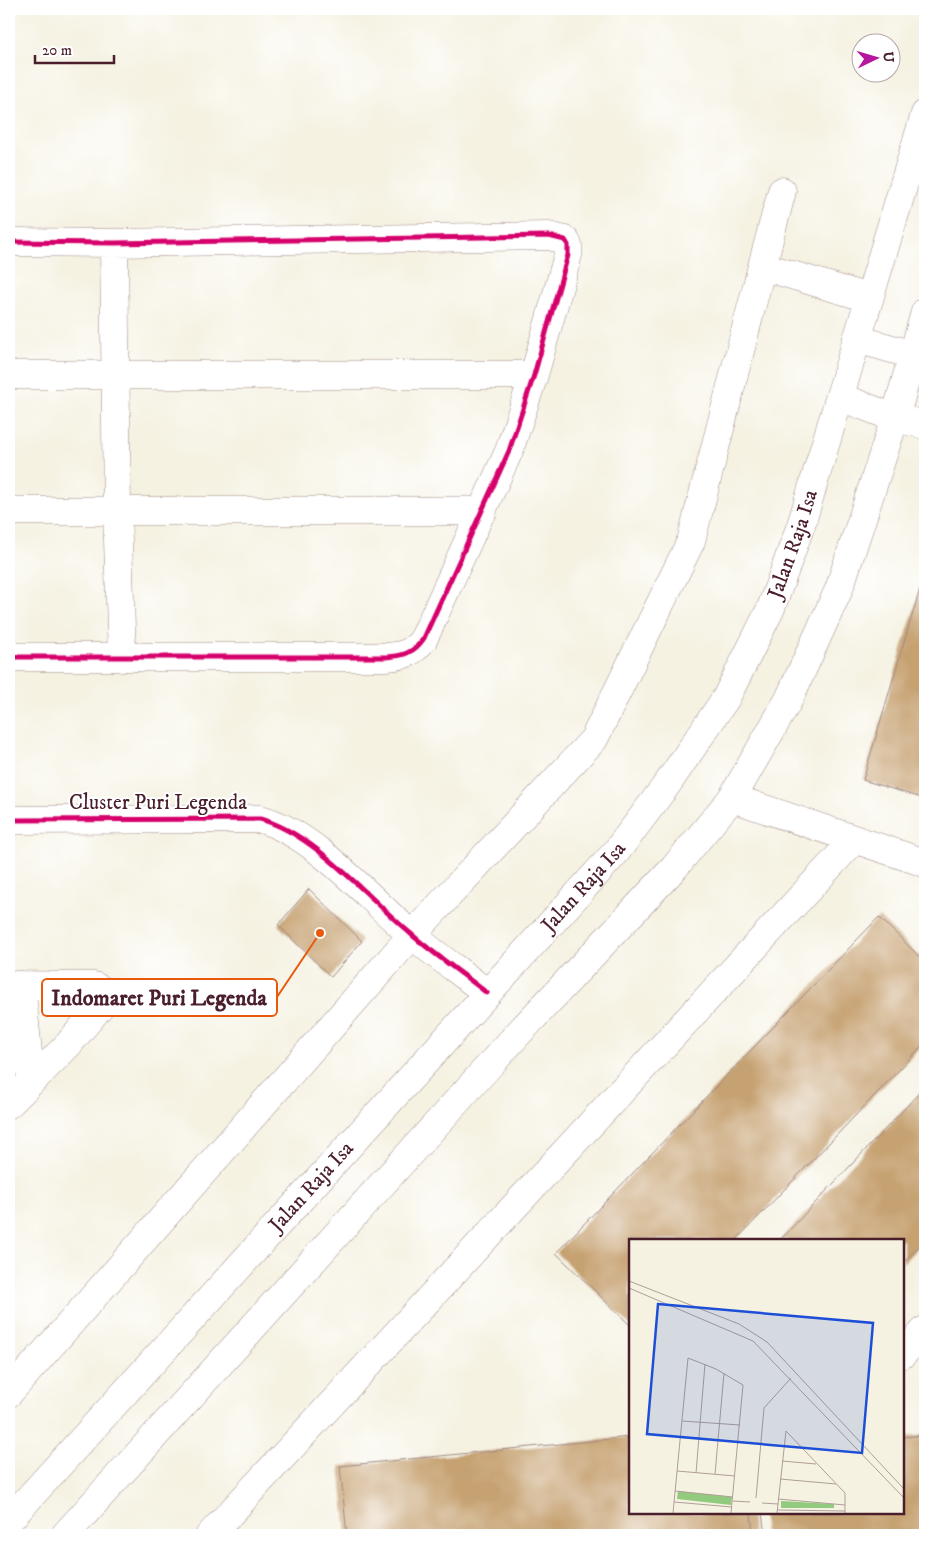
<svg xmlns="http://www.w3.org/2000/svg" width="934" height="1544" font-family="'IM FELL DW Pica',serif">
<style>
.building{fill:#c6a171}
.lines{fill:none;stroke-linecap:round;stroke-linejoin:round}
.minor-casing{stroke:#a08886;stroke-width:29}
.major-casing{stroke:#a08886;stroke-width:29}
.minor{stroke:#fff;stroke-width:28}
.major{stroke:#fff;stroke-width:28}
.cycleway-casing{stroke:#fff;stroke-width:8}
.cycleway{stroke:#d6006c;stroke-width:5}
.labels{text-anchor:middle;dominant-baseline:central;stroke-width:4;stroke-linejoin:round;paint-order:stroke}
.street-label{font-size:21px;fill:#4a1f2b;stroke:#fff}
.inset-road{fill:none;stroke:#b19e99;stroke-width:1}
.view{fill:#1d4ed8;fill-opacity:0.15;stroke:#1d4ed8;stroke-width:2.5}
.inset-edge{fill:none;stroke:#4a1f2b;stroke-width:2.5}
.leader{fill:none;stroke:#e8590c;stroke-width:2}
.callout-dot{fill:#e8590c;stroke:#fff;stroke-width:2}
.callout{fill:#fff;stroke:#e8590c;stroke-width:2}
.callout-label{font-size:22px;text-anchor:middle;font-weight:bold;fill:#4a1f2b}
</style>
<rect width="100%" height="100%" fill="#fff"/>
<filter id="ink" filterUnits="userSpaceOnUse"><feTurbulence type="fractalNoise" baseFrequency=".02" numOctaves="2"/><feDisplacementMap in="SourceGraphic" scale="10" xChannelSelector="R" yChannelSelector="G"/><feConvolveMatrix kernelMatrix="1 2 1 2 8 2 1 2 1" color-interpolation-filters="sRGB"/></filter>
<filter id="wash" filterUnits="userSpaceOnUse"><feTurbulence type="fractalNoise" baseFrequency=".0096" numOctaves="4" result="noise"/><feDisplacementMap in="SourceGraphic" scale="20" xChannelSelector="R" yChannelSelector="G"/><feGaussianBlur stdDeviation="1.12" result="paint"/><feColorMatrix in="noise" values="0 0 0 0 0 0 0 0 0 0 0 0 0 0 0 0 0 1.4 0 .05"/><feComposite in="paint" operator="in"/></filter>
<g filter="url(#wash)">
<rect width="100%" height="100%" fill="#f5f2e2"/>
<g id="blocks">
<path class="building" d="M925 572V799L863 780Z
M309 889 362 941 331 977 278 925Z
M879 917 925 962V1043L736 1240H630V1325L556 1253Z
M925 1087V1240L903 1263V1240H780Z
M925 1435V1535H765L762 1513H903V1437Z
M630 1437V1513H751L753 1535H347L340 1466Z"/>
</g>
</g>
<g filter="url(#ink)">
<use href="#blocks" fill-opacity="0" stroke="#a08886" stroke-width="1"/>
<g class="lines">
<defs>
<path id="minor" d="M9 242 114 243 549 236 565 240 568 245V255L534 375 509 451 424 638C414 653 403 656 386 657H9
M114 243 117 511 122 658
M762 266 782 191
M9 375H534
M895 418 925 425
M9 511H483
M732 798 925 863
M9 820 260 819C314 833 368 898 411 934 435 955 462 973 487 993
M9 985 94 986 102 990 104 997 102 1004 68 1045 9 1104
M21 985 31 1081
M903 1354 925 1330
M9 1393 412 935 594 739 691 541 762 266 868 298
M210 1535 854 840"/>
<g id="major">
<path d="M857 339 913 355"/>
<path d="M840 397 895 418"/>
<path id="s1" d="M9 1520 616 852 668 783 726 698 771 608 801 525 925 114"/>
<path d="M65 1535 516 1036 674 868 732 798 788 701 839 589 895 418 925 312"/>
</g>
</defs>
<use href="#minor" class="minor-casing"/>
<use href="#major" class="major-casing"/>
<use href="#minor" class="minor"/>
<use href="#major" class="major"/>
<defs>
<path id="cycleway" d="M9 242 114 243 549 236 565 240 568 245V255L534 375 509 451 424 638C414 653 403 656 386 657H9
M9 820 260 819C314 833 368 898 411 934 435 955 462 973 487 993"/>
</defs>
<use href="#cycleway" class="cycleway-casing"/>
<use href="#cycleway" class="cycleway"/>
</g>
</g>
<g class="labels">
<g class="street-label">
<text stroke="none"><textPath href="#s1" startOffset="1260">Jalan Raja Isa</textPath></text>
<text x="158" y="803">Cluster Puri Legenda</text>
<text stroke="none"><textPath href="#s1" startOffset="855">Jalan Raja Isa</textPath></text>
<text stroke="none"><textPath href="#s1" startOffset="450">Jalan Raja Isa</textPath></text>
</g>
</g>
<g transform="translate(629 1239)">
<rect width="275" height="275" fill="#f5f2e2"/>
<path d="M49 252 103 258 102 266 48 260ZM152 262 205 265V269H152Z" fill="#92cb7e"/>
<path class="inset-road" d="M0 42 110 85 138 103 275 250M0 49 124 102 275 259M53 182 111 186M153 222 187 225M48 232 106 237M67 234 76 125M86 235 95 134M151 240 207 245M46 252 104 258M127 259 135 169 162 139M149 260 216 266M104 262 121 263M45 263 103 268M133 264 149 265M148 271 216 272M44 274 59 119 87 130 114 146 102 274M148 274 157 192 216 254V274"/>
<path class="view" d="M29 65 244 84 233 214 18 195Z"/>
<rect width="275" height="275" class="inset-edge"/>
</g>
<path class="leader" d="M320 933L277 997"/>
<circle class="callout-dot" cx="320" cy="933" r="5"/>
<rect class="callout" x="42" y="979" width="235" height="37" rx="5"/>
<g class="callout-label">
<text x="159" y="1005">Indomaret Puri Legenda</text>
</g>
<rect width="934" height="1544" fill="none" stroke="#fff" stroke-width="30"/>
<g transform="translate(876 58) rotate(85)"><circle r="24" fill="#ffffff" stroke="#b7a5aa"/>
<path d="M0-4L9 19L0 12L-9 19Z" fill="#b5179e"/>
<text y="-8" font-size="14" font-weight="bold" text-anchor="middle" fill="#4a1f2b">U</text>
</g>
<path d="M35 55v8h79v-8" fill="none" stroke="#4a1f2b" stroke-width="2.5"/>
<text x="42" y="55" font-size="15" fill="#4a1f2b" stroke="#ffffff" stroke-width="4" paint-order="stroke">20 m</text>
</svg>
